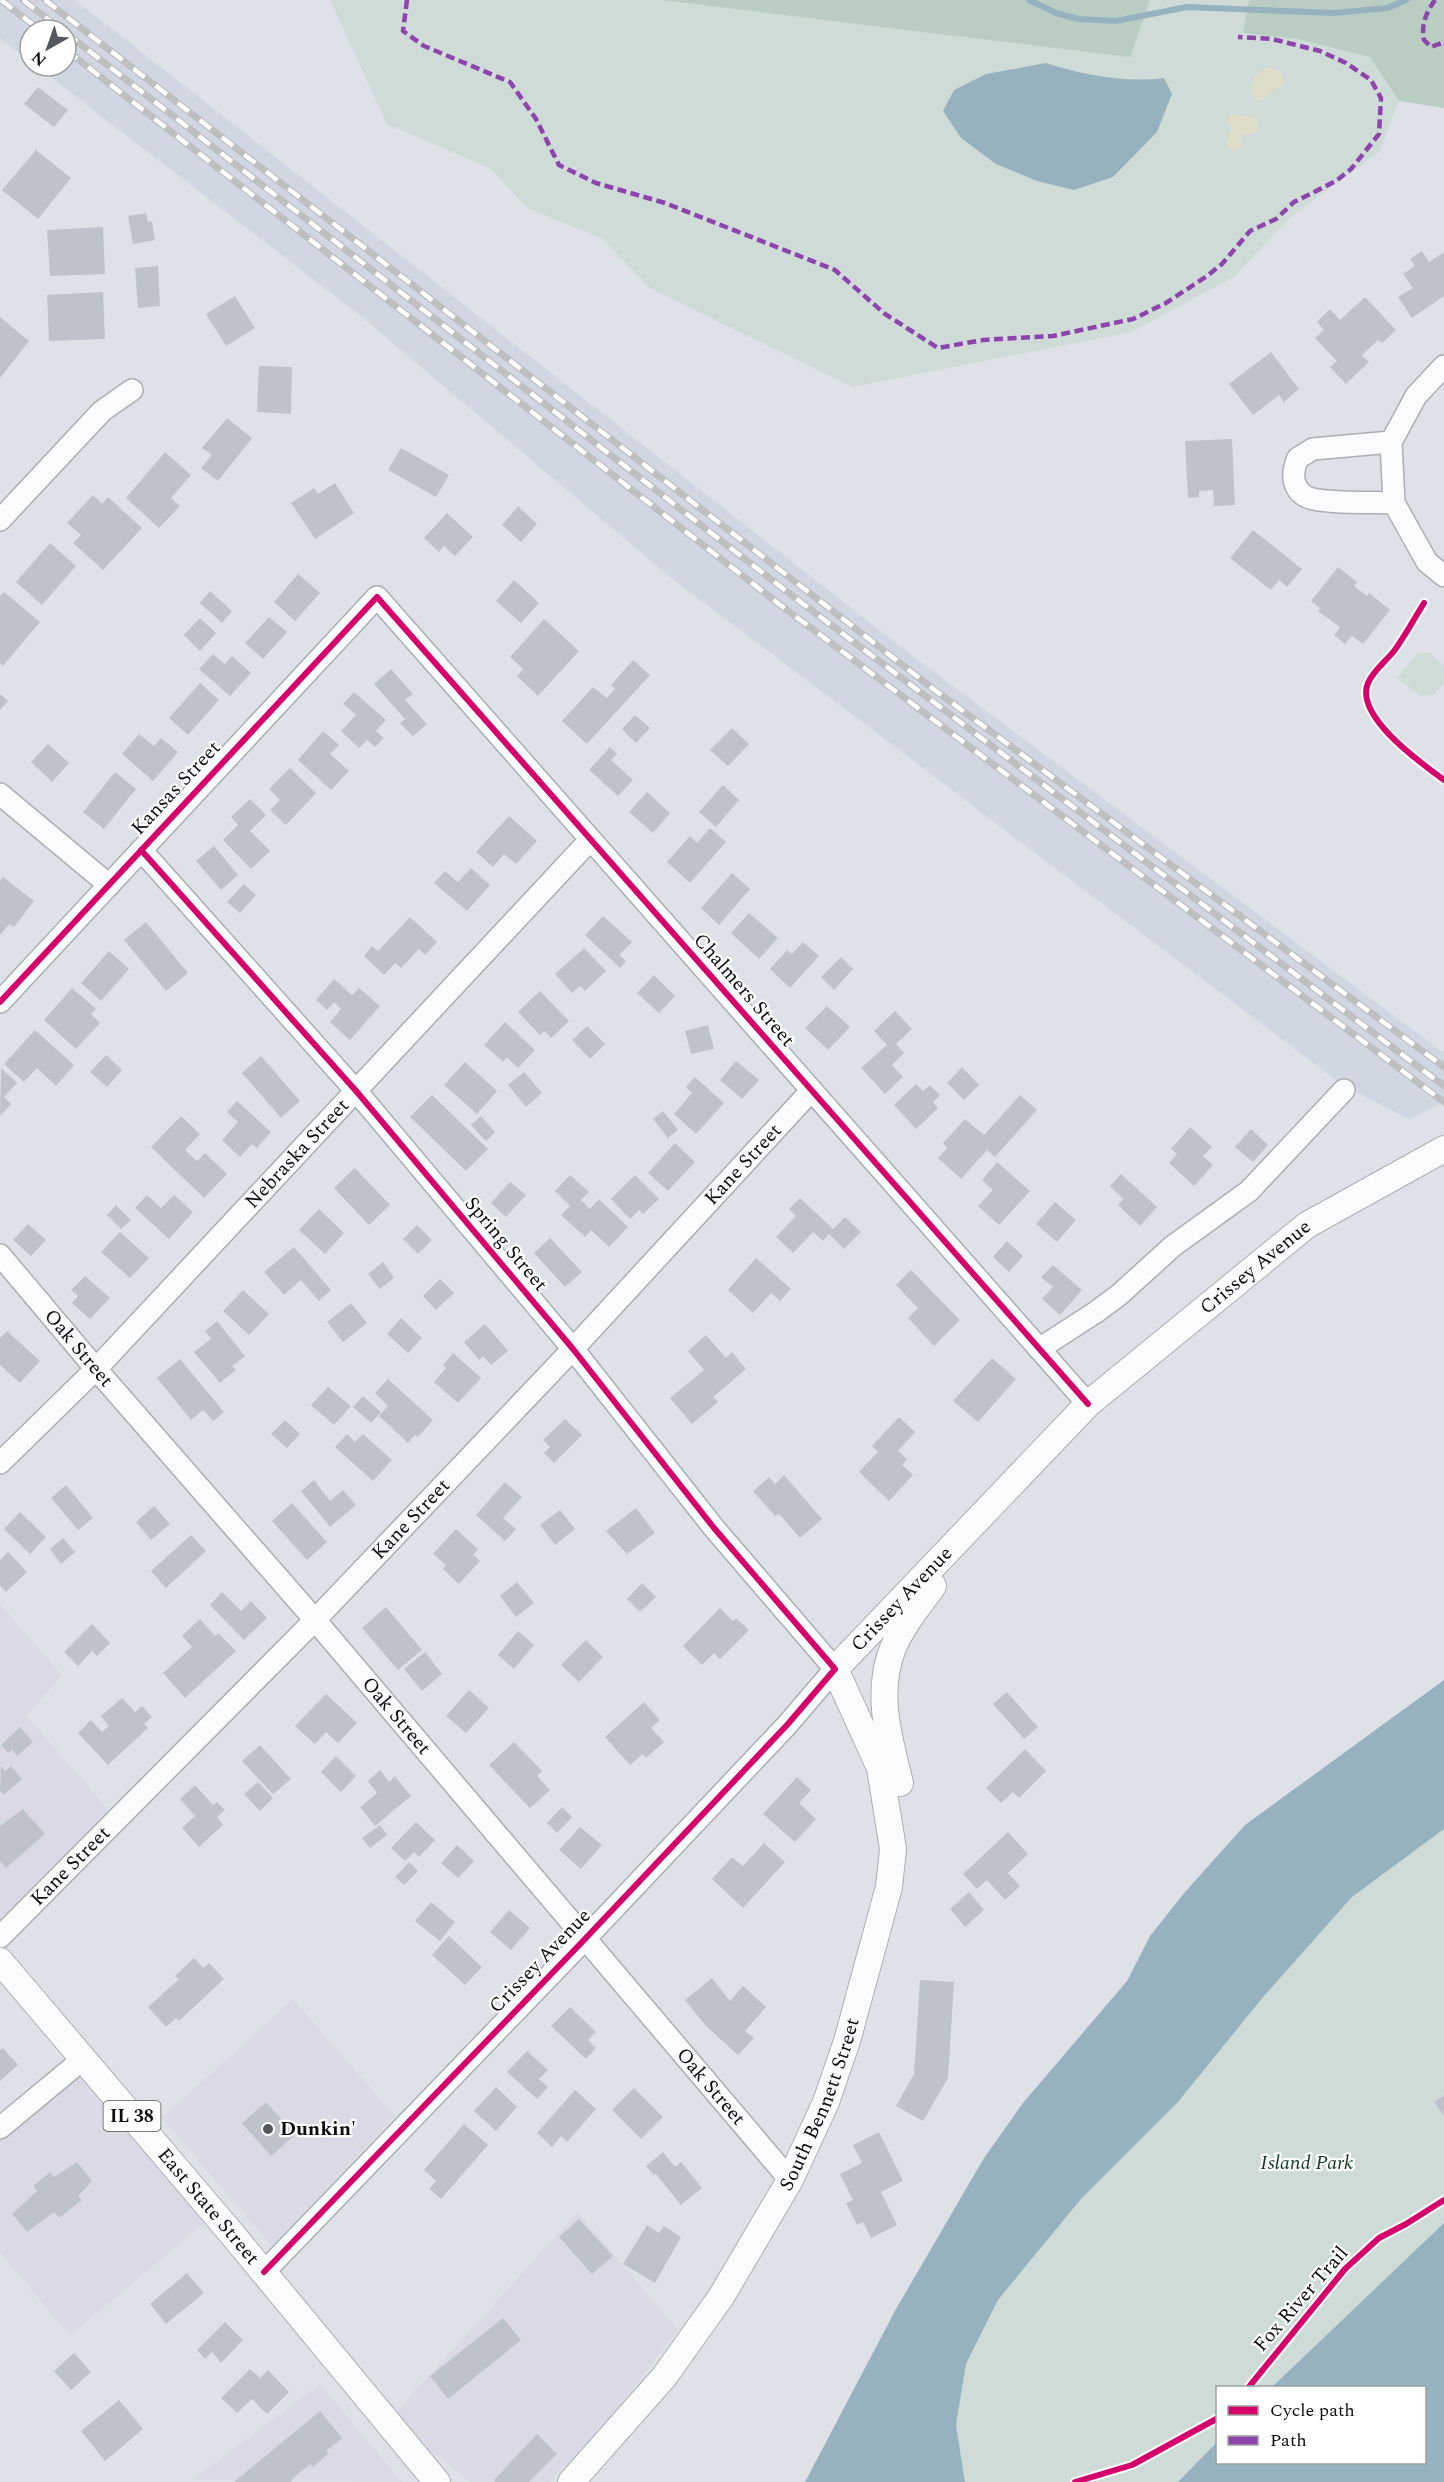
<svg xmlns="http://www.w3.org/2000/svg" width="1444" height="2482" font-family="Spectral,serif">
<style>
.commercial{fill:#dcd9e7}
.built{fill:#d0d7e3}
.green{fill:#cedbd6}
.forest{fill:#b9cdc3}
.sand{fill:#e0dcca}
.water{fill:#96b2bf}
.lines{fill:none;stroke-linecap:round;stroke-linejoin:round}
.stream{stroke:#96b2bf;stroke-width:6}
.building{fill:#bec3cb}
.minor-casing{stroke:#abaeb3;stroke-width:24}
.major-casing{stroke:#abaeb3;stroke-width:28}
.minor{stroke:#fafbfc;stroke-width:21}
.major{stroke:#fafbfc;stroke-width:26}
.rail-casing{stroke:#bebfc1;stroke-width:7}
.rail{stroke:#fff;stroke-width:4.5;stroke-dasharray:14;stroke-linecap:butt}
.quiet{stroke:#8e44ad;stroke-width:4.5;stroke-dasharray:9 4.5;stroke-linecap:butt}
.cycleway-casing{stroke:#fff;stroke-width:10}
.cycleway{stroke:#d6006c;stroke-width:6}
.poi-dot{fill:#54575b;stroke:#fff;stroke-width:2}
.labels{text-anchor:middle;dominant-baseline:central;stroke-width:4.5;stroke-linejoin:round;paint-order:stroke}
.shield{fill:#fff;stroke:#545557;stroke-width:1.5}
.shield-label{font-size:18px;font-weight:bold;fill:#0a0c0f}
.street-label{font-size:20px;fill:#0a0c0f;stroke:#fff}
.poi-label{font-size:20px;font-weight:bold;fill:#0a0c0f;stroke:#fff;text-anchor:start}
.park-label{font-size:20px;font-style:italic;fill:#0c3821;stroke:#fff}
</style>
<rect width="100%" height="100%" fill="#dee2e8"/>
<path class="commercial" d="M0 1604 62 1675 27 1716 113 1815 0 1930Z
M293 1999 395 2116 272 2246 162 2118Z
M82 2065 209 2219 70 2336 0 2252V2134Z
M578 2212 678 2330 609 2419 550 2482H470L389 2419Z
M320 2384 402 2482 192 2480Z"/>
<path class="built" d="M0 0H75L915 658 1444 1053V1102L1410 1120 1341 1084 670 577 357 313 36 66H66V30H30V62L0 38Z"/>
<path class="green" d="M330 0H1249L1243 33 1298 39 1370 57 1399 101 1380 151 1293 215 1234 277 1131 332 853 387 651 289 601 238 527 208 491 169 387 124Z
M1429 652 1444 666V682L1435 694 1420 696 1397 678 1417 654Z
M1444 1829V2223L1272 2387 1218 2388 1217 2442 1178 2482H965L956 2425 966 2364 998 2300 1081 2199 1352 1897Z"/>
<path class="forest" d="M661 0H1150L1130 57Z
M1249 0H1444V108L1399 101 1370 57 1298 39 1243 33Z"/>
<path class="sand" d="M1269 67 1281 72 1284 83 1283 86 1274 89 1261 101 1257 100 1252 94C1251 79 1255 73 1269 67Z
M1234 114 1254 117 1259 120 1256 132 1242 136 1241 146 1236 152 1231 150 1226 142 1232 130 1228 121 1229 116Z"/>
<path class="water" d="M1046 63C1083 75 1125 83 1164 78L1172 94 1157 132 1113 177 1074 190 1037 181 996 164 961 138 943 111 954 90 986 74Z
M1444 1680V1829L1352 1897 1263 1997 1178 2102 1081 2199 998 2300 966 2364 956 2425 965 2482H805L896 2309 984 2158 1023 2103 1127 1981 1150 1936 1185 1892 1245 1825Z
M1444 2223V2482H1178L1217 2442 1218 2462H1424V2388L1272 2387Z"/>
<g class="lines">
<path class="stream" d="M1029 0 1056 13 1078 19 1116 21 1187 7 1334 13 1388 8 1406 0"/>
</g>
<path class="building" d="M38 87 68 110 54 127 24 104Z
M36 150 71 178 38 219 2 190Z
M146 213 148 222 152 221 155 240 133 244 128 216Z
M103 227 105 274 50 276 47 230Z
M1422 251 1429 262 1444 252V296L1412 318 1398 297 1413 288 1403 274 1415 266 1410 259Z
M158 266 160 306 138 308 135 268Z
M103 292 105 339 49 341 47 295Z
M235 296 255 328 226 346 206 314Z
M1365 297 1396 330 1382 343 1378 340 1362 355 1369 362 1346 384 1330 367 1337 361 1315 338 1324 330 1317 322 1330 309 1340 320Z
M0 317 29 341 0 378Z
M1271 352 1299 389 1284 402 1279 395 1253 415 1229 384Z
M259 366 292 367 291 414 257 412Z
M227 418 252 438 218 481 201 468 212 455 202 448Z
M1232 439 1235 505 1214 506 1213 490 1199 491V497L1188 498 1185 441Z
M401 448 449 475 436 497 388 470Z
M165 452 191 475 171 498 180 506 159 528 126 498Z
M335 483 354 513 315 539 291 503 314 488 318 494Z
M93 495 102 504 108 497 142 528 103 570 73 543 81 535 67 523Z
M518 506 537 524 521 542 502 525Z
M447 513 473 537 455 556 444 546 439 552 424 538Z
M1253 530 1302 569 1287 587 1279 580 1271 590 1230 558Z
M50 543 76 566 42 605 16 582Z
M1338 567 1357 582 1354 586 1367 596 1369 593 1390 610 1363 644 1352 636 1345 644 1334 635 1340 627 1318 611 1320 608 1311 601Z
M298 574 320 593 295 621 274 602Z
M514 580 539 603 521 623 496 601Z
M210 591 232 611 222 623 200 603Z
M4 592 40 622 3 666 0 663V596Z
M269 617 287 632 263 659 245 643Z
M200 618 216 633 200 651 184 635Z
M544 619 579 651 538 696 517 676 523 669 510 657Z
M213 654 225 664 232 656 251 673 230 696 199 669Z
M633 660 650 675 587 744 562 721 593 687 607 698 615 689 611 685Z
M391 669 413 694 405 700 427 724 413 736 400 723 405 719 374 684Z
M200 683 219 700 188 735 169 718Z
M354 692 386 720 376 731 384 738 375 747 367 740 359 748 341 731 356 715 343 704Z
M0 694 8 701 0 710Z
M635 715 650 728 636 743 622 729Z
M732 728 749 744 728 766 710 750Z
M323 731 339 745 330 754 349 771 331 790 298 760Z
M139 734 154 746 161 738 178 752 153 781 122 754Z
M48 744 69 763 52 782 31 762Z
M610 747 617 754 611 760 633 780 618 796 589 770Z
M290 768 316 793 286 825 270 810 280 800 269 789Z
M115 772 136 789 104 829 83 812Z
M723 785 739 800 716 827 699 812Z
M647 792 670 813 653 833 629 812Z
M250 799 266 815 250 831 270 851 251 869 223 840 238 825 231 817Z
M509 816 537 841 516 864 504 854 493 867 476 852Z
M710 828 726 842 690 883 667 862 690 836 697 843Z
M214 846 238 875 221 890 196 861Z
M471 868 490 885 467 911 434 883 445 871 458 882Z
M732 873 750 889 719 925 701 908Z
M3 877 34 901 14 927 9 924 0 935V881Z
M244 884 256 895 240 913 227 902Z
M749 913 778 938 759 959 731 933Z
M603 916 632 942 619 955 626 961 620 968 585 935Z
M410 917 437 942 425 955 419 949 401 968 395 963 384 975 364 956 372 946 378 951Z
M146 922 188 973 166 991 124 940Z
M803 942 819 956 790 988 770 969 787 950 792 954Z
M584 948 606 971 585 991 580 986 572 993 555 974Z
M109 951 129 969 101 1001 81 983Z
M841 957 853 969 834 990 821 977Z
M654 975 675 996 659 1013 637 993Z
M334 979 352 995 359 988 380 1006 350 1040 330 1022 341 1009 334 1002 327 1010 316 1000Z
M72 988 96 1009 91 1014 100 1023 76 1049 44 1020Z
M540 991 569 1021 551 1038 545 1031 540 1035 518 1012Z
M827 1006 850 1027 828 1050 805 1028Z
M895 1011 912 1029 896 1044 904 1053 892 1065 903 1077 885 1094 861 1068 887 1045 874 1031Z
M505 1022 535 1050 518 1068 507 1057 503 1062 484 1045Z
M708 1025 714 1049 691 1054 685 1031Z
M587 1026 605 1044 590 1059 572 1040Z
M35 1030 74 1065 56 1086 37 1068 24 1082 4 1064Z
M106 1055 122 1070 107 1087 90 1072Z
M261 1056 300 1101 281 1118 242 1073Z
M736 1061 759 1080 742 1099 720 1080Z
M465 1062 497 1091 477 1114 444 1085Z
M962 1067 979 1085 964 1100 947 1083Z
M1 1068 17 1083 4 1097 11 1104 0 1116Z
M524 1072 542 1093 526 1107 508 1085Z
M695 1077 724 1103 696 1134 674 1114 692 1093 686 1087Z
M916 1084 923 1091 930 1085 940 1095 933 1102 938 1108 916 1129 894 1105Z
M432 1095 488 1149 466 1171 410 1117Z
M1020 1095 1037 1110 995 1157 987 1150 961 1179 938 1158 947 1148 943 1143 965 1119 984 1135Z
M237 1101 271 1132 257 1148 252 1144 240 1157 222 1140 238 1122 227 1112Z
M663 1111 678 1130 668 1138 653 1119Z
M181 1116 200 1134 185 1150 197 1161 205 1153 227 1174 204 1198 151 1147Z
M481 1116 495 1132 486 1141 471 1125Z
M1190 1127 1212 1147 1203 1156 1213 1165 1194 1186 1169 1163 1177 1154 1171 1149Z
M1251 1129 1268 1145 1253 1162 1235 1147Z
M675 1143 695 1162 668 1191 648 1173Z
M997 1162 1030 1191 999 1225 978 1206 993 1190 982 1180Z
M355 1168 390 1205 369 1225 334 1188Z
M1121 1174 1157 1207 1140 1226 1118 1205 1123 1199 1110 1186Z
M570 1175 589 1192 581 1200 590 1209 599 1199 628 1227 609 1247 591 1230 585 1237 561 1215 570 1206 555 1191Z
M635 1175 659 1199 643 1214 639 1210 630 1219 611 1199Z
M510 1182 526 1195 506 1217 491 1203Z
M147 1195 161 1208 174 1195 193 1212 169 1239 135 1208Z
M800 1198 833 1229 845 1217 861 1232 844 1249 829 1234 823 1241 813 1232 793 1253 776 1237 796 1216 789 1209Z
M1055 1202 1076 1220 1057 1242 1036 1224Z
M116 1205 131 1220 121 1229 107 1215Z
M319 1209 344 1233 325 1254 299 1230Z
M28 1224 46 1240 31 1256 13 1240Z
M417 1225 432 1240 418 1254 403 1239Z
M120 1232 149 1258 130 1278 101 1252Z
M550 1238 582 1272 565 1287 534 1253Z
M1007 1241 1023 1256 1009 1272 993 1257Z
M294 1247 331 1290 319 1301 301 1280 284 1295 264 1272Z
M756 1258 791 1289 780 1301 771 1293 753 1313 728 1290Z
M383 1262 394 1278 380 1289 368 1274Z
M1053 1265 1082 1290 1060 1315 1042 1299 1053 1287 1041 1277Z
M911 1270 960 1320 934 1346 908 1318 918 1308 896 1285Z
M85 1276 110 1298 90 1319 72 1303 78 1296 71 1290Z
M440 1279 454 1293 436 1310 423 1296Z
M243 1290 269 1314 249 1335 223 1311Z
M351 1303 367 1323 343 1342 327 1322Z
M401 1318 422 1338 408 1353 387 1334Z
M217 1321 245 1356 232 1366 236 1370 220 1383 194 1352 211 1339 205 1331Z
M485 1324 508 1351 491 1365 483 1356 479 1360 464 1342Z
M7 1331 40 1361 20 1383 0 1365V1338Z
M706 1335 726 1358 732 1352 746 1369 713 1397 718 1402 692 1424 670 1398 704 1370 688 1351Z
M453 1353 481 1378 458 1403 434 1382 446 1368 443 1365Z
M992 1358 1016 1379 978 1422 953 1401Z
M180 1359 224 1412 213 1421 203 1410 191 1420 157 1378Z
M388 1379 433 1420 418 1437 415 1435 408 1443 379 1416 388 1406 375 1393Z
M328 1387 351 1406 334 1425 311 1405Z
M363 1396 381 1412 371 1423 353 1407Z
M899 1417 915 1432 898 1451 907 1459 902 1465 913 1475 889 1501 859 1472 878 1452 872 1446Z
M565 1419 582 1435 554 1463 544 1453 550 1447 543 1440Z
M285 1420 300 1434 287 1448 271 1434Z
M347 1434 355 1442 363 1434 392 1460 373 1481 335 1447Z
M784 1475 822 1519 800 1538 779 1514 775 1516 753 1491 769 1477 775 1484Z
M314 1480 330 1501 343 1490 356 1505 330 1527 301 1491Z
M505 1482 522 1497 503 1518 516 1529 505 1541 476 1515Z
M66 1485 93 1518 78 1530 51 1498Z
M292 1503 327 1542 307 1560 272 1521Z
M154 1506 170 1524 151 1540 136 1522Z
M636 1508 655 1533 627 1554 606 1531Z
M560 1510 575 1529 555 1545 540 1525Z
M20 1512 46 1537 30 1554 4 1529Z
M456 1529 478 1549 473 1555 480 1561 459 1584 443 1569 446 1565 433 1554Z
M191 1535 206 1551 166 1588 151 1571Z
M63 1538 75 1552 61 1564 50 1549Z
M8 1552 27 1572 6 1592 0 1586V1560Z
M517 1582 534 1603 516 1617 500 1596Z
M642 1583 656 1597 640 1612 627 1599Z
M222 1592 241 1611 251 1601 267 1618 244 1640 210 1605Z
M386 1607 422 1650 398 1670 362 1628Z
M720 1608 733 1621 736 1618 749 1630 720 1659 714 1653 702 1665 683 1646Z
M200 1619 215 1636 218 1633 236 1651 185 1698 163 1673 192 1647 182 1636Z
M92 1624 110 1643 97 1656 92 1651 78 1666 64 1652Z
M518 1631 534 1645 514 1669 498 1655Z
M586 1640 603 1657 579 1682 561 1665Z
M425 1652 442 1674 422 1691 404 1669Z
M469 1690 489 1708 466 1733 446 1716Z
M1007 1692 1038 1727 1024 1739 993 1704Z
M326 1694 357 1723 338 1743 326 1732 315 1744 295 1726Z
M122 1698 135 1712 142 1706 152 1717 144 1724 148 1728 108 1765 78 1733 91 1720 102 1732 109 1726 101 1716Z
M644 1702 660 1720 651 1728 664 1742 646 1758 643 1754 630 1765 605 1737Z
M20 1727 33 1742 17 1756 12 1750 8 1753 1 1745Z
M514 1742 542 1771 537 1776 550 1790 530 1808 489 1765Z
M260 1745 291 1779 273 1794 242 1761Z
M1025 1749 1046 1771 1019 1798 1013 1792 1001 1803 986 1788Z
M336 1756 356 1776 341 1792 321 1772Z
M1 1766 5 1771 11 1766 22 1779 3 1795 0 1790Z
M380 1770 389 1782 395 1776 411 1796 375 1826 360 1807 377 1793 368 1781Z
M797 1777 811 1790 799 1803 816 1819 795 1842 763 1814Z
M258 1782 273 1798 260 1811 244 1794Z
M195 1785 213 1805 217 1802 225 1810 217 1817 223 1825 199 1847 182 1828 195 1816 180 1799Z
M562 1807 572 1817 557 1833 547 1823Z
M23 1809 45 1834 6 1868 0 1861V1826Z
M416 1822 435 1840 419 1857 414 1852 405 1861 391 1848Z
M380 1825 387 1835 370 1848 362 1838Z
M580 1827 602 1845 581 1869 559 1850Z
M1008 1832 1028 1854 1008 1873 1020 1886 1005 1900 987 1880 977 1889 963 1874Z
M764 1843 785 1862 743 1908 712 1879 732 1857 743 1866Z
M457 1845 474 1861 458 1878 441 1863Z
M409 1862 418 1871 404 1885 395 1877Z
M969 1892 984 1910 965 1927 950 1909Z
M431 1902 455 1922 440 1941 415 1921Z
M509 1910 530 1928 511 1950 490 1932Z
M449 1936 482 1967 465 1985 432 1955Z
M194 1958 203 1968 209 1963 224 1979 179 2021 176 2018 166 2027 148 2007 179 1979 175 1976Z
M712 1978 730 2001 743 1986 766 2007 745 2031 754 2038 738 2055 706 2026 685 2000Z
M920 1980 954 1982 948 2078 923 2121 896 2106 914 2074Z
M570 2007 596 2032 588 2040 596 2048 586 2059 551 2026Z
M3 2048 18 2065 0 2081V2050Z
M527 2051 548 2070 539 2079 548 2087 537 2099 507 2072Z
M496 2087 517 2107 496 2131 474 2111Z
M634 2088 663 2117 641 2139 612 2110Z
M575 2090 596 2109 567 2142 561 2136 552 2147 537 2133Z
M1444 2095V2116L1434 2102Z
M266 2102 295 2135 271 2156 242 2123Z
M464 2124 488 2145 441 2199 429 2189 436 2181 424 2170Z
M879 2132 903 2181 881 2192 897 2225 871 2238 863 2222 857 2225 846 2203 853 2200 840 2174 862 2163 853 2145Z
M663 2152 675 2167 681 2162 702 2188 681 2205 656 2174 654 2175 646 2166Z
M77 2162 92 2181 78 2196 82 2200 59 2218 54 2212 27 2232 12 2214 37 2191 33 2186 50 2172 54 2177Z
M579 2219 613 2256 592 2274 559 2237Z
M647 2225 659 2233 664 2226 681 2237 655 2283 623 2264Z
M187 2273 204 2293 166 2324 150 2304Z
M503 2318 521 2340 448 2399 430 2376Z
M225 2322 243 2340 221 2363 212 2352 205 2359 197 2350Z
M74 2353 91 2372 71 2390 54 2371Z
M250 2369 260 2378 268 2370 289 2392 267 2414 252 2399 237 2413 221 2398Z
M119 2400 143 2429 105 2461 81 2431Z
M320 2411 342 2438 326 2451 328 2454 313 2467 310 2464 291 2480 292 2482H234Z
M537 2434 557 2454 529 2482H495L494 2480Z"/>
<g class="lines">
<defs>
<g id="minor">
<path d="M1444 366 1416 396 1391 442 1394 503 1427 562 1444 576"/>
<path d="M1391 442 1313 449 1298 458C1292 471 1291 487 1305 496 1317 504 1376 502 1394 503"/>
<path d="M0 520 102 411 132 390"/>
<path d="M0 794 109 885"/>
<path d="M141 850 357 1092 573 1349 714 1528 835 1669 787 1725 584 1940 264 2272"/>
<path d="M0 1002 377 597 1088 1404"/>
<path id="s1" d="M0 1255 96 1369 315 1620 790 2180"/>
<path d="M1039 1349 1096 1312 1119 1295 1173 1246 1249 1191 1344 1090"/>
<path id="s2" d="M0 1463 96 1369 590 840"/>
<path id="s3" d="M0 1937 315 1620 573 1349 811 1091"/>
<path d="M0 2128 83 2059"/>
</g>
<g id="major">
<path d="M900 1783C889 1738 875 1693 893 1648 902 1626 919 1605 933 1586"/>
<path id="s4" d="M0 1961 232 2234 437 2482"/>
<path id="s5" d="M571 2482 664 2377 721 2297 790 2180 826 2102 847 2041 889 1887 893 1849 880 1768 835 1669 1088 1404 1307 1225 1444 1149"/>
</g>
</defs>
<use href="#minor" class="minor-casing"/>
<use href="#major" class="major-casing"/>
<use href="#minor" class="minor"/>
<use href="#major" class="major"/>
<defs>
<path id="rail" d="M1 0 40 30
M23 0 62 30
M45 0 936 691 1444 1067
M66 33 790 594 1444 1086
M66 50 779 604 1444 1102"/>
</defs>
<use href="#rail" class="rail-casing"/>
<use href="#rail" class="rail"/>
<path class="quiet" d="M407 0 403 31 424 46 510 82 536 119 559 165 596 183 665 203 835 270 885 314 938 348 983 340 1053 336 1133 319 1166 303 1207 276 1222 264 1250 231 1276 219 1294 202 1336 181 1351 169 1379 134 1381 98 1371 80 1346 63 1320 51 1272 39 1238 37
M1435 0C1426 13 1421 24 1424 40L1431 47 1444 42"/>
<defs>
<path id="cycleway" d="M1424 603C1414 619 1405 636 1394 651 1386 661 1373 671 1368 683 1354 716 1421 763 1444 780
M141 850 357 1092 573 1349 714 1528 835 1669 787 1725 584 1940 264 2272
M0 1002 377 597 1088 1404
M1248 2388 1345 2269 1379 2238 1406 2224 1444 2200
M1075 2482 1132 2465 1218 2418"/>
</defs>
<use href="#cycleway" class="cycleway-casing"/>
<use href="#cycleway" class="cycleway"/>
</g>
<circle class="poi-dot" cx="268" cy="2129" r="6"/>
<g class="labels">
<rect class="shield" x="103.5" y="2101" width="57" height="30" rx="4.5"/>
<g class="shield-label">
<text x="132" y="2116">IL 38</text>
</g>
<g class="street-label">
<text transform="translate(176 788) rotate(-47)">Kansas Street</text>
<text transform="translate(744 990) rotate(49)">Chalmers Street</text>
<text stroke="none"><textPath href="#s2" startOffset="429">Nebraska Street</textPath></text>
<text stroke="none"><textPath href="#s3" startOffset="1072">Kane Street</textPath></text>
<text transform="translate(506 1244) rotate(50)">Spring Street</text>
<text stroke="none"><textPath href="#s5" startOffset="1496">Crissey Avenue</textPath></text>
<text stroke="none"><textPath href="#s1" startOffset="122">Oak Street</textPath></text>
<text stroke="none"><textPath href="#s3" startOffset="586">Kane Street</textPath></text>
<text stroke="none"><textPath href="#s5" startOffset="1010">Crissey Avenue</textPath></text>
<text stroke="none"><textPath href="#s1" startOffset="608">Oak Street</textPath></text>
<text stroke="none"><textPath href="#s3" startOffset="100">Kane Street</textPath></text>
<text transform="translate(540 1961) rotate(-46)">Crissey Avenue</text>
<text stroke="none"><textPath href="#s1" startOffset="1094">Oak Street</textPath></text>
<text stroke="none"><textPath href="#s5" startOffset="456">South Bennett Street</textPath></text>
<text stroke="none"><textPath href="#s4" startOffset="322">East State Street</textPath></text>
<text transform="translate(1301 2299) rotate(-49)">Fox River Trail</text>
</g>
<g class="poi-label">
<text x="280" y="2129">Dunkin'</text>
</g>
<g class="park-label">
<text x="1307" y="2163">Island Park</text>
</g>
</g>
<rect x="1216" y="2386" width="210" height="78" fill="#ffffff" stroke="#9d9e9f" stroke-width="1.5"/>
<rect x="1228" y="2406" width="30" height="9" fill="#d6006c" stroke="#9d9e9f" stroke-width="1.5"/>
<text x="1270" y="2416" font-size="18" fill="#0a0c0f">Cycle path</text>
<rect x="1228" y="2436" width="30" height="9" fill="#8e44ad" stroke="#9d9e9f" stroke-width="1.5"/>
<text x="1270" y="2446" font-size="18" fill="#0a0c0f">Path</text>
<g transform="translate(48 48) rotate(220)"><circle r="28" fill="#ffffff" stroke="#9d9e9f" stroke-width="1.5"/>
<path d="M0-4.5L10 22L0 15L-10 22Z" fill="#54575b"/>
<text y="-9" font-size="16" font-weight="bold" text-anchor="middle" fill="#0a0c0f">N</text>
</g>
</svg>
